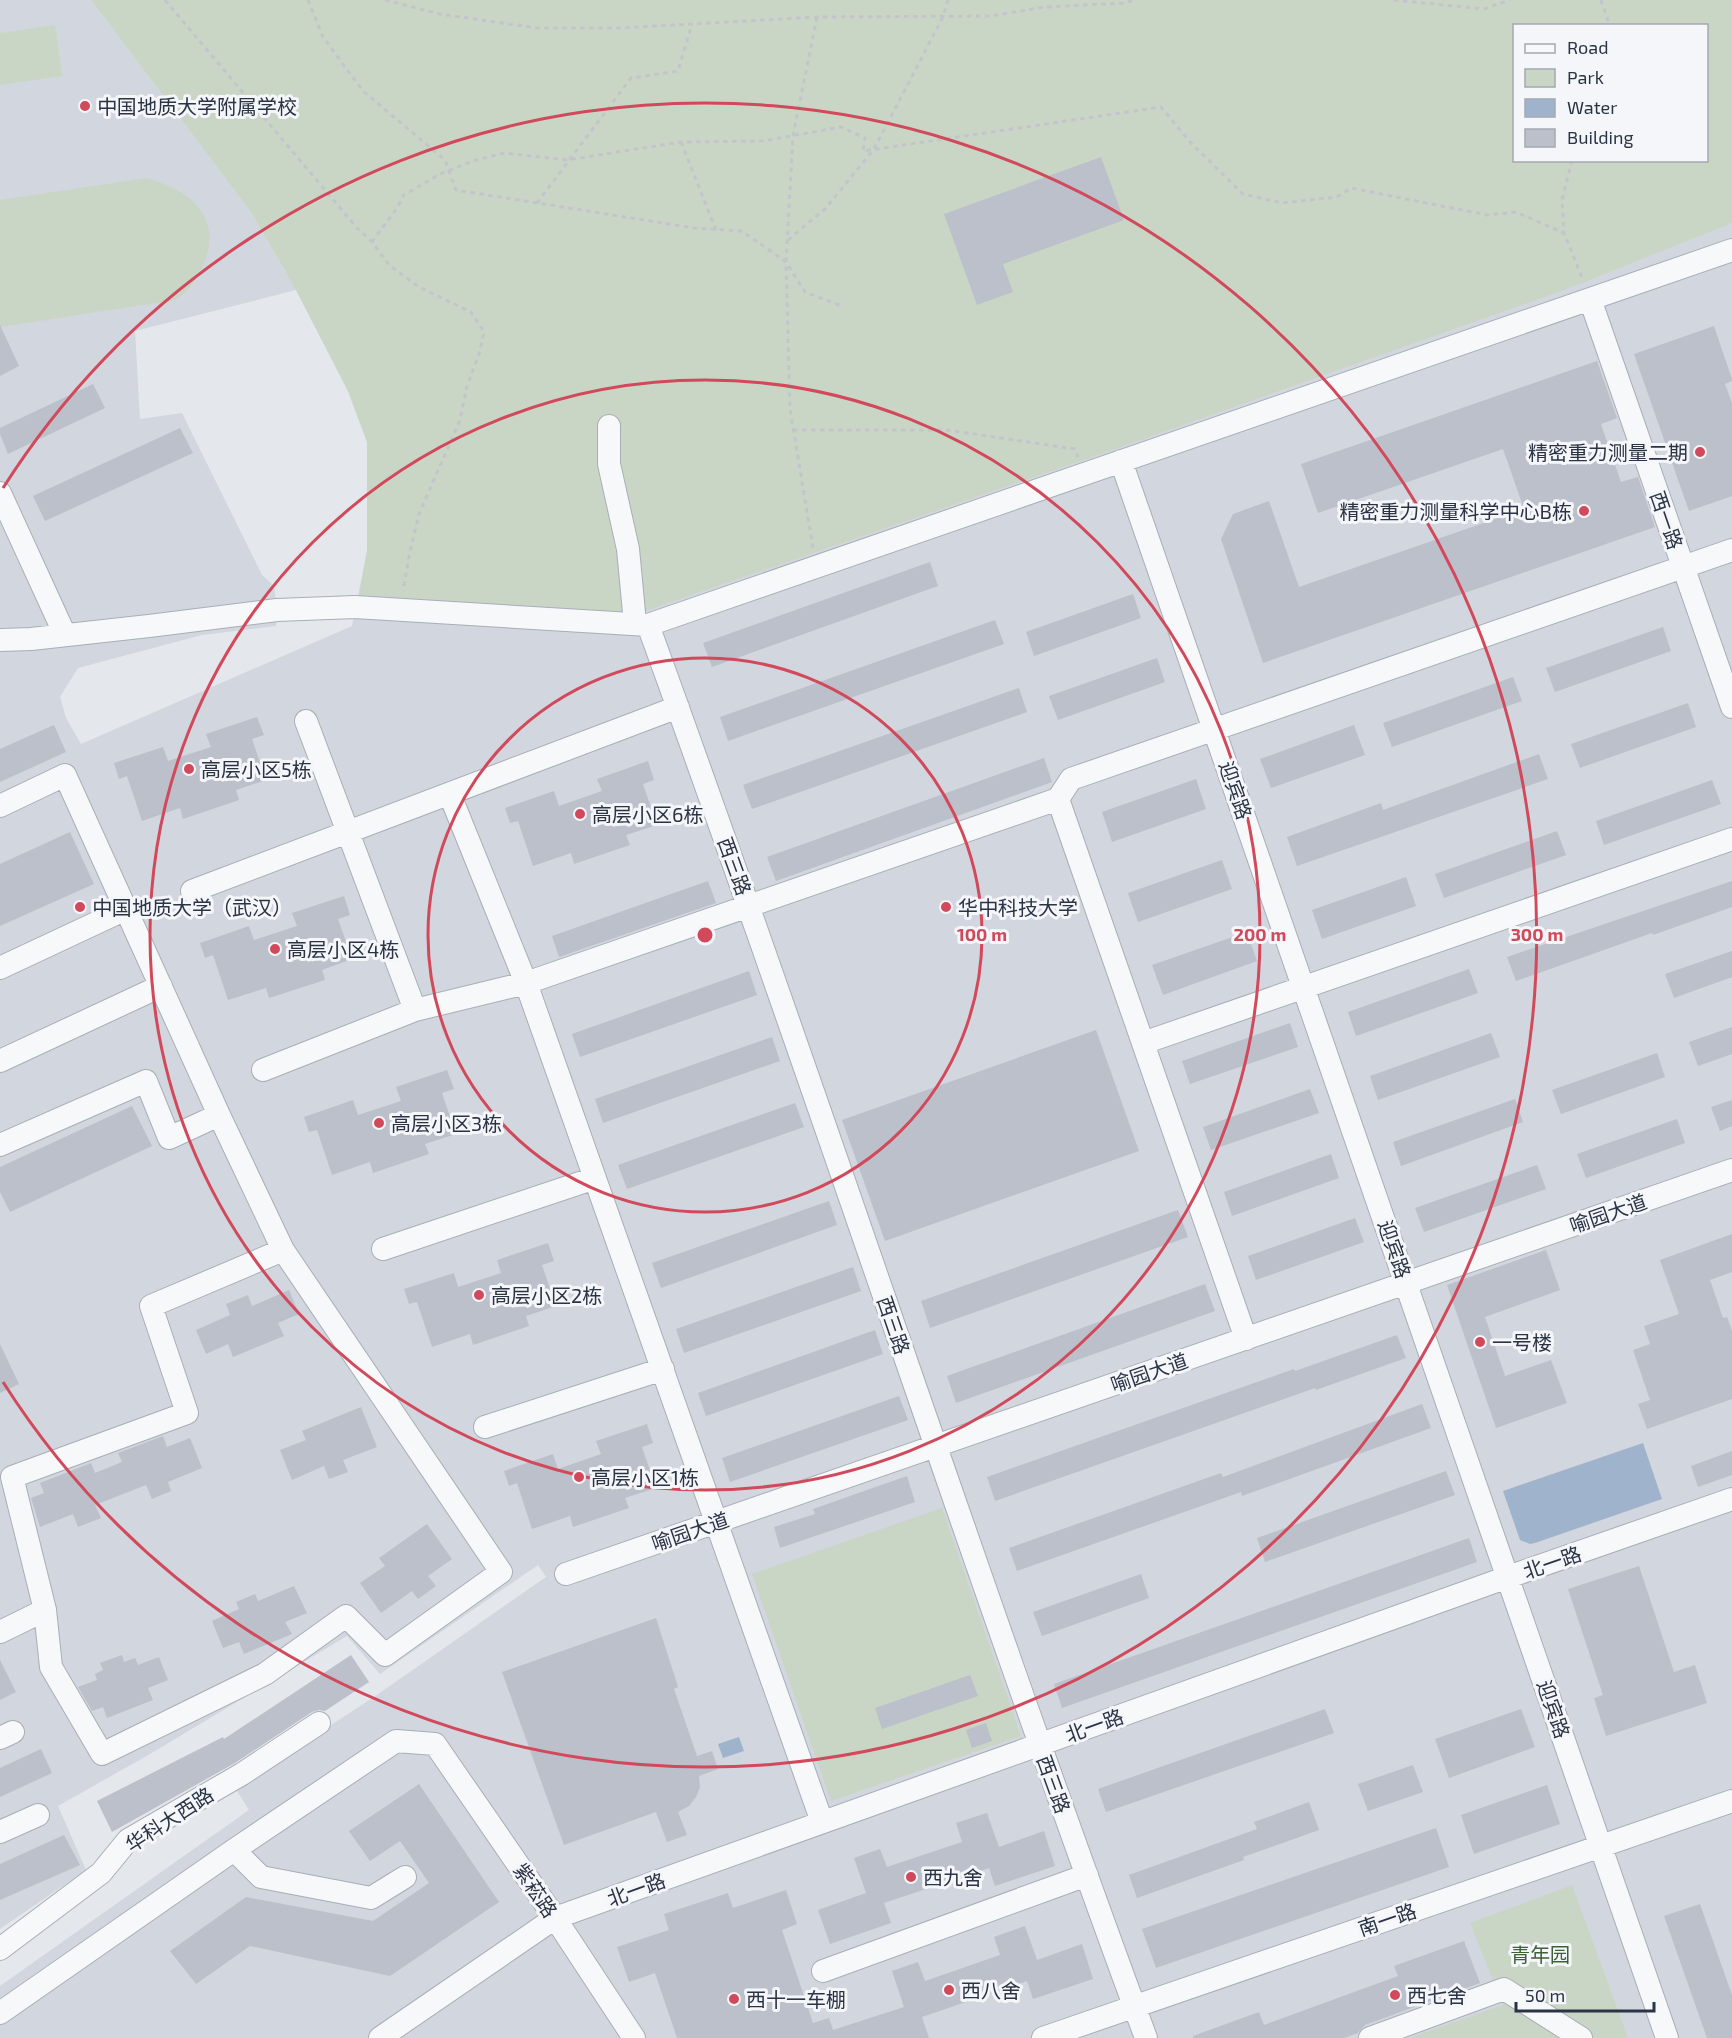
<svg xmlns="http://www.w3.org/2000/svg" width="1732" height="2038" font-family="'Exo 2','Noto Sans SC',sans-serif">
<style>
.built{fill:#d2d6de;fill-rule:evenodd}
.green{fill:#c9d6c5;fill-rule:evenodd}
.water{fill:#9fb4cc}
.building{fill:#bbc0ca}
.lines{fill:none;stroke-linecap:round;stroke-linejoin:round}
.minor-casing{stroke:#a9aeb7;stroke-width:24}
.path{stroke:#c2c5cb;stroke-width:3;stroke-dasharray:4.5 4.5;stroke-linecap:butt}
.minor{stroke:#f7f8fa;stroke-width:22}
.ring{fill:none;stroke:#d1495b;stroke-width:3}
.poi-dot{fill:#d1495b;stroke:#f4f6f9;stroke-width:2}
.labels{text-anchor:middle;dominant-baseline:central;stroke-width:6;stroke-linejoin:round;paint-order:stroke}
.poi-label{font-size:20px;fill:#2b3445;stroke:#f4f6f9;text-anchor:start}
.street-label{font-size:20px;fill:#2b3445;stroke:#f4f6f9}
.park-label{font-size:20px;fill:#3f6138;stroke:#f4f6f9}
.centre{fill:#d1495b;stroke:#f4f6f9;stroke-width:3}
.ring-label{font-size:18px;text-anchor:middle;font-weight:bold;fill:#d1495b;stroke:#f4f6f9;stroke-width:6;stroke-linejoin:round;paint-order:stroke}
</style>
<rect width="100%" height="100%" fill="#e4e7ec"/>
<path class="built" d="M0 0H91L250 211 290 280 257 211 100 0H1732V2038H0V1986L249 1810 235 1788 374 1697 546 1577 538 1565 380 1674 347 1636 150 1754 58 1806 86 1870 0 1929ZM1514 26H1706V160H1514ZM296 290 348 391 367 442V551L352 626 81 744 66 718 60 697 78 668 202 635 276 626 277 610 274 586 262 575 182 413 140 419 135 331Z"/>
<path class="green" d="M91 0H1732V223L1564 290 1101 454 639 613 359 595 367 551V442L348 391 296 290 250 211ZM1514 26H1706V160H1514Z
M55 25 62 76 0 85V33Z
M147 178C173 186 205 200 209 232 212 255 196 287 177 299 169 303 146 304 136 306 91 313 45 320 0 327V200Z
M942 1508 1021 1736 831 1801 752 1574Z
M1572 1885 1628 2038H1410L1503 2005 1470 1923Z"/>
<path class="water" d="M1643 1443 1662 1499 1535 1543 1530 1544 1520 1540 1503 1491Z
M739 1737 744 1751 723 1758 718 1744Z"/>
<path class="building" d="M1101 157 1124 220 1003 264 1013 292 977 305 944 214Z
M0 325 19 366 0 376Z
M1714 326 1732 379V381L1725 384 1732 403V496L1689 511 1634 354Z
M1597 361 1617 418 1601 424 1621 482 1638 477 1655 527 1263 663 1221 539 1233 514 1269 501 1299 587 1524 509 1503 449 1318 513 1301 464Z
M93 384 105 408 8 454 0 434V428Z
M180 428 193 453 45 521 33 496Z
M930 562 938 586 712 667 703 643Z
M1133 594 1141 618 1034 656 1026 632Z
M995 620 1004 644 728 741 720 717Z
M1663 627 1671 651 1555 692 1546 668Z
M1157 658 1165 682 1058 720 1049 696Z
M1513 677 1522 701 1392 747 1383 723Z
M1019 688 1027 712 752 809 743 785Z
M1688 703 1696 727 1580 768 1571 744Z
M257 717 264 735 252 739 266 780 236 790 239 800 183 819 180 808 142 821 127 776 119 779 114 763 163 747 168 761 211 747 206 734Z
M54 725 66 752 0 782V749Z
M1354 725 1365 755 1271 788 1260 759Z
M1539 754 1548 779 1297 866 1287 837 1381 803 1383 810Z
M1044 758 1052 782 776 881 767 857Z
M648 761 654 780 643 784 657 825 626 835 630 845 574 864 571 853 533 866 518 821 510 823 505 808 554 791 559 806 602 791 597 779Z
M1196 779 1206 809 1112 842 1102 812Z
M1712 780 1721 804 1604 845 1596 821Z
M1557 831 1566 855 1444 898 1435 874Z
M70 832 94 884 0 926V864Z
M1222 860 1232 889 1138 922 1128 893Z
M1406 877 1416 906 1322 939 1312 910Z
M708 881 716 903 559 957 552 936Z
M1732 881V907L1653 935 1652 933 1516 981 1507 957Z
M344 896 350 915 338 919 352 959 322 970 325 980 269 998 266 988 228 1000 213 955 205 958 200 943 249 926 254 940 297 926 292 913Z
M1247 932 1257 961 1163 995 1152 965Z
M1732 951V977L1674 998 1665 974Z
M1469 969 1478 993 1356 1036 1348 1012Z
M749 971 757 995 580 1057 572 1034Z
M1290 1023 1298 1047 1190 1084 1182 1061Z
M1732 1027V1054L1698 1066 1689 1042Z
M1096 1030 1139 1151 885 1241 842 1120Z
M1491 1033 1500 1057 1378 1100 1370 1076Z
M772 1037 780 1061 603 1123 595 1099Z
M1657 1053 1665 1077 1561 1114 1552 1090Z
M447 1070 454 1089 442 1093 456 1134 425 1144 429 1154 373 1173 370 1162 332 1175 317 1130 309 1132 304 1117 353 1100 358 1115 401 1101 396 1087Z
M1310 1089 1319 1113 1211 1150 1203 1127Z
M1515 1099 1523 1122 1401 1166 1393 1142Z
M1732 1100V1126L1720 1131 1711 1107Z
M795 1103 804 1127 627 1189 618 1165Z
M132 1106 152 1146 10 1212 0 1192V1167Z
M1677 1119 1685 1143 1586 1178 1577 1154Z
M1331 1154 1339 1178 1232 1216 1224 1192Z
M1537 1165 1546 1189 1424 1232 1415 1208Z
M829 1201 837 1225 661 1288 652 1263Z
M1178 1210 1188 1237 930 1328 921 1301Z
M1355 1218 1364 1242 1256 1280 1248 1256Z
M1732 1234V1272L1710 1280 1723 1318 1727 1317 1732 1331V1399L1647 1429 1638 1404 1650 1400 1633 1350 1650 1344 1644 1326 1679 1314 1660 1260Z
M548 1243 554 1261 542 1265 556 1306 526 1316 529 1326 473 1345 470 1334 432 1347 417 1302 409 1304 404 1289 454 1273 458 1287 501 1273 497 1260Z
M1546 1250 1560 1290 1485 1317 1505 1376 1551 1360 1567 1403 1496 1428 1447 1285Z
M853 1267 861 1291 684 1353 676 1329Z
M1205 1284 1215 1311 956 1403 947 1376Z
M289 1290 299 1314 278 1323 284 1336 233 1357 228 1344 206 1354 196 1330 230 1315 226 1304 248 1295 252 1306Z
M875 1330 883 1354 706 1416 698 1393Z
M1397 1335 1406 1358 1316 1390 1315 1388 995 1501 987 1477 1294 1369 1295 1371Z
M0 1344 19 1384 0 1393Z
M899 1396 908 1420 730 1482 722 1458Z
M1422 1404 1431 1428 1242 1496 1241 1492 1017 1571 1009 1548 1221 1473 1223 1477Z
M361 1407 377 1447 343 1460 348 1472 329 1479 324 1466 292 1480 280 1450 306 1440 302 1431Z
M647 1424 653 1443 642 1447 656 1488 625 1498 629 1508 573 1527 570 1516 532 1529 517 1483 509 1486 504 1471 553 1454 558 1469 601 1454 596 1441Z
M163 1436 167 1447 190 1438 202 1468 168 1482 171 1491 152 1499 146 1485 95 1505 101 1518 78 1527 73 1514 40 1527 31 1498 44 1493 40 1483 91 1463 95 1473 122 1462 118 1453Z
M1732 1451V1475L1698 1487 1691 1466Z
M1446 1471 1455 1495 1265 1562 1257 1538Z
M907 1476 915 1502 780 1548 774 1527 815 1514 813 1509Z
M427 1524 452 1559 428 1576 436 1586 418 1599 412 1591 381 1613 360 1583 385 1566 379 1558Z
M1469 1538 1477 1562 1062 1708 1054 1684Z
M1639 1566 1674 1672 1695 1665 1707 1703 1606 1736 1594 1698 1603 1695 1568 1589Z
M1141 1574 1149 1598 1042 1636 1033 1612Z
M294 1586 307 1613 285 1622 292 1634 244 1654 239 1642 223 1648 212 1621 239 1609 236 1602 255 1594 258 1601Z
M656 1618 678 1687 674 1689 697 1756 712 1751 718 1769 699 1776 700 1787 696 1797 689 1806 678 1812 687 1835 667 1842 656 1812 564 1845 502 1672Z
M122 1655 124 1662 135 1658 138 1665 159 1657 168 1680 148 1688 153 1700 107 1718 103 1707 92 1711 78 1687 97 1680 95 1674 103 1670 100 1663Z
M351 1655 369 1682 325 1711 319 1710 312 1712 235 1763 112 1832 97 1801 223 1737 224 1739Z
M0 1660 16 1692 0 1700Z
M970 1675 978 1696 882 1729 875 1708Z
M1325 1709 1334 1733 1106 1812 1098 1789Z
M1521 1709 1535 1747 1449 1778 1435 1739Z
M986 1723 992 1741 972 1748 966 1730Z
M41 1749 52 1773 0 1797V1768Z
M1413 1765 1423 1792 1368 1811 1358 1784Z
M419 1784 499 1902 390 1976 250 1946 196 1984 170 1951 246 1897 373 1921 429 1883 400 1841 370 1861 349 1831Z
M1547 1785 1560 1824 1474 1854 1461 1815Z
M1309 1802 1319 1830 1243 1857 1244 1860 1137 1898 1129 1875 1257 1829 1254 1822Z
M987 1813 999 1847 1044 1831 1055 1866 995 1886 989 1868 884 1903 891 1923 830 1944 818 1910 866 1893 854 1858 880 1849 887 1867 962 1842 956 1823Z
M1436 1828 1449 1867 1156 1968 1142 1929Z
M64 1835 80 1865 0 1900V1864Z
M786 1890 797 1924 782 1930 813 2023 829 2018 833 2030 904 2007 892 1971 918 1962 925 1981 1000 1955 994 1937 1025 1926 1037 1960 1082 1944 1093 1979 1033 1999 1027 1981 922 2017 929 2038H677L655 1973 629 1982 617 1947 669 1930 664 1914 728 1893 733 1908Z
M1700 1904 1732 1995V2038H1707L1664 1916Z
M1464 1941 1480 1983 1365 2025 1358 2033 1344 2038H1193V2036L1259 2012 1264 2025 1398 1976 1394 1966Z"/>
<g class="lines">
<defs>
<path id="minor" d="M1590 299 1732 707
M609 426V464L628 549 635 623
M1121 461 1667 2038
M0 493 65 635
M648 625 1732 250
M0 640 31 639 149 626 277 610 355 607 648 625C819 1094 973 1570 1146 2038
M306 721 415 1010
M450 795 526 983 822 1822
M1058 799 1246 1339
M0 806 65 775 219 1115 283 1250 501 1572 385 1655 346 1616 265 1674 102 1754 51 1667 45 1610 12 1477 187 1413 151 1306 283 1250
M192 891 678 707
M0 968 126 909
M1143 1043 1732 839
M0 1061 161 986
M263 1070 415 1010 526 983 1058 799 1071 779 1732 550
M0 1145 146 1081 169 1138 219 1115
M383 1249 595 1178
M485 1427 663 1369
M566 1574 1732 1170
M0 1632 45 1610
M0 1738 13 1732
M0 1832 38 1815
M234 1850 261 1877 371 1898 405 1877
M0 1949 101 1873 128 1840 242 1774 319 1723
M823 1971 1087 1875
M0 2013 234 1850 396 1741 435 1744 555 1918 634 2038
M380 2038 555 1918 1508 1577 1732 1499
M1043 2038 1732 1801
M1370 2038 1504 1989 1581 2038"/>
</defs>
<use href="#minor" class="minor-casing"/>
<path class="path" d="M165 0 357 228 372 242 389 265 419 287 471 312 484 332 479 354 467 386 460 420 419 514 409 556 403 591
M308 0 323 37 363 91 445 160 456 190 694 228 742 231 786 262 805 292 842 306
M385 0 440 14 537 28H619L817 17 990 16 1045 7 1123 3 1136 0
M1394 0 1484 9 1510 0
M1601 0 1610 26
M681 142 716 230
M1572 160 1562 200 1564 233 1583 280
M537 203 631 78 678 71 692 24
M788 240 825 209 874 149 943 17 948 0
M372 242 397 208 404 195 440 174 473 161 504 153 567 160 681 142 763 141 841 127 865 138 863 151 1161 107 1190 142 1243 194 1282 203 1337 197 1351 188 1487 215 1516 212 1564 233
M793 430H947L1075 449 1078 457
M813 548 790 409 786 262 793 136 817 17"/>
<use href="#minor" class="minor"/>
</g>
<g class="ring">
<circle cx="705" cy="935" r="277"/>
<circle cx="705" cy="935" r="555"/>
<path d="M3 488A832 832 0 1 1 3 1382"/>
</g>
<g class="poi-dot">
<circle cx="85" cy="106" r="6"/>
<circle cx="1700" cy="452" r="6"/>
<circle cx="1584" cy="511" r="6"/>
<circle cx="189" cy="769" r="6"/>
<circle cx="580" cy="814" r="6"/>
<circle cx="80" cy="907" r="6"/>
<circle cx="946" cy="907" r="6"/>
<circle cx="275" cy="949" r="6"/>
<circle cx="379" cy="1123" r="6"/>
<circle cx="479" cy="1295" r="6"/>
<circle cx="1480" cy="1342" r="6"/>
<circle cx="579" cy="1477" r="6"/>
<circle cx="911" cy="1877" r="6"/>
<circle cx="949" cy="1990" r="6"/>
<circle cx="1395" cy="1995" r="6"/>
<circle cx="734" cy="1999" r="6"/>
</g>
<g class="labels">
<g class="poi-label">
<text x="97" y="106">中国地质大学附属学校</text>
<text x="1688" y="452" text-anchor="end">精密重力测量二期</text>
<text x="1572" y="511" text-anchor="end">精密重力测量科学中心B栋</text>
<text x="201" y="769">高层小区5栋</text>
<text x="592" y="814">高层小区6栋</text>
<text x="92" y="907">中国地质大学（武汉）</text>
<text x="958" y="907">华中科技大学</text>
<text x="287" y="949">高层小区4栋</text>
<text x="391" y="1123">高层小区3栋</text>
<text x="491" y="1295">高层小区2栋</text>
<text x="1492" y="1342">一号楼</text>
<text x="591" y="1477">高层小区1栋</text>
<text x="923" y="1877">西九舍</text>
<text x="961" y="1990">西八舍</text>
<text x="1407" y="1995">西七舍</text>
<text x="746" y="1999">西十一车棚</text>
</g>
<g class="street-label">
<text transform="translate(1667 520) rotate(71)">西一路</text>
<text transform="translate(1236 790) rotate(71)">迎宾路</text>
<text transform="translate(735 866) rotate(70)">西三路</text>
<text transform="translate(1608 1213) rotate(-19)">喻园大道</text>
<text transform="translate(1395 1249) rotate(71)">迎宾路</text>
<text transform="translate(894 1325) rotate(71)">西三路</text>
<text transform="translate(1149 1372) rotate(-19)">喻园大道</text>
<text transform="translate(690 1531) rotate(-19)">喻园大道</text>
<text transform="translate(1552 1562) rotate(-19)">北一路</text>
<text transform="translate(1554 1709) rotate(71)">迎宾路</text>
<text transform="translate(1094 1725) rotate(-20)">北一路</text>
<text transform="translate(1054 1784) rotate(70)">西三路</text>
<text transform="translate(169 1819) rotate(-33)">华科大西路</text>
<text transform="translate(636 1889) rotate(-20)">北一路</text>
<text transform="translate(536 1890) rotate(56)">紫菘路</text>
<text transform="translate(1387 1919) rotate(-19)">南一路</text>
</g>
<g class="park-label">
<text x="1540" y="1954">青年园</text>
</g>
</g>
<circle cx="705" cy="935" r="9" class="centre"/>
<g class="ring-label">
<text x="982" y="941">100 m</text>
<text x="1260" y="941">200 m</text>
<text x="1537" y="941">300 m</text>
</g>
<rect x="1513" y="24" width="195" height="138" fill="#f4f6f9" stroke="#a4a8b1" stroke-width="1.5"/>
<rect x="1525" y="44" width="30" height="9" fill="#f7f8fa" stroke="#a4a8b1" stroke-width="1.5"/>
<text x="1567" y="54" font-size="18" fill="#2b3445">Road</text>
<rect x="1525" y="69" width="30" height="18" fill="#c9d6c5" stroke="#a4a8b1" stroke-width="1.5"/>
<text x="1567" y="84" font-size="18" fill="#2b3445">Park</text>
<rect x="1525" y="99" width="30" height="18" fill="#9fb4cc" stroke="#a4a8b1" stroke-width="1.5"/>
<text x="1567" y="114" font-size="18" fill="#2b3445">Water</text>
<rect x="1525" y="129" width="30" height="18" fill="#bbc0ca" stroke="#a4a8b1" stroke-width="1.5"/>
<text x="1567" y="144" font-size="18" fill="#2b3445">Building</text>
<path d="M1516 2002v9h138v-9" fill="none" stroke="#2b3445" stroke-width="3"/>
<text x="1525" y="2002" font-size="18" fill="#2b3445" stroke="#f4f6f9" stroke-width="4.5" paint-order="stroke">50 m</text>
</svg>
